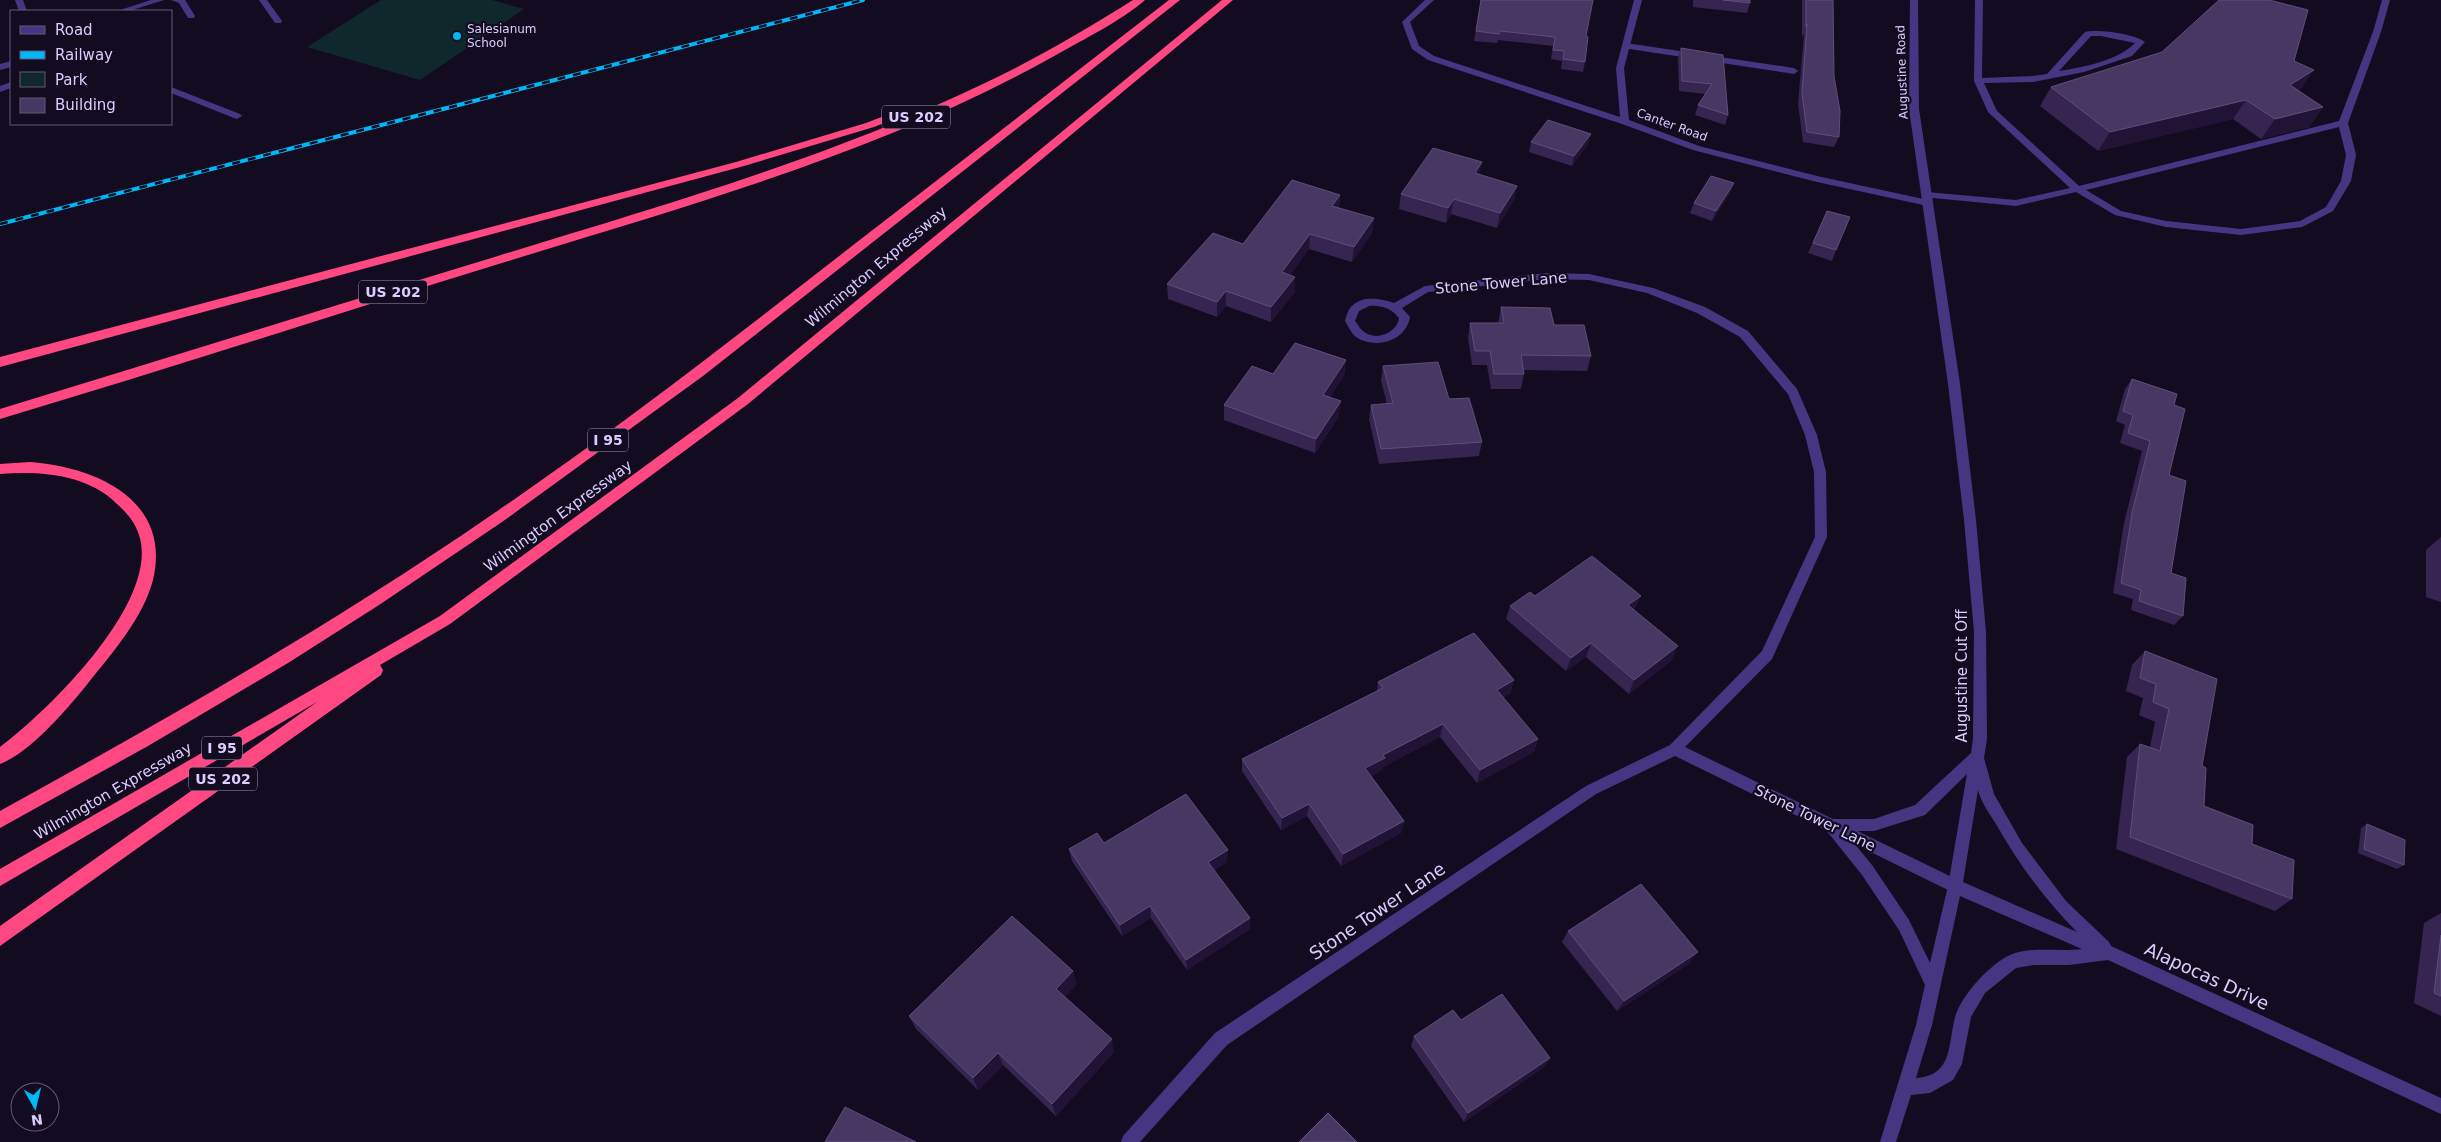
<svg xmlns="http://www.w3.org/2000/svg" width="2441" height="1142" font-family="'DejaVu Sans',sans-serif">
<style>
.green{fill:#0f282c}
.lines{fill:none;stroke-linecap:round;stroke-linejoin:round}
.service{fill:#453682;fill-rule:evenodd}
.minor{fill:#453682;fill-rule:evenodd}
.tertiary{fill:#453682;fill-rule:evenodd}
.motorway{fill:#ff4882;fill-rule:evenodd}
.rail-casing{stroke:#00b7f8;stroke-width:4}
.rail{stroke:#130c21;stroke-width:2.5;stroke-dasharray:8;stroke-linecap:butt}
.wall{fill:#352550}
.shaded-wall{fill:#201335}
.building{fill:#463763;stroke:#5e4e7b}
.poi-dot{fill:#00b7f8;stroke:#130c21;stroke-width:2}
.labels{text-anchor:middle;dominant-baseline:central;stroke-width:4.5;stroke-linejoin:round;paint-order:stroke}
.far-poi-label{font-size:12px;fill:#dbcdff;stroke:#130c21;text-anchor:start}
.far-street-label{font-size:12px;fill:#dbcdff;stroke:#130c21}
.shield{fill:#130c21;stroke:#9f93bc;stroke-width:1}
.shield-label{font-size:14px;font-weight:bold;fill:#dbcdff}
.street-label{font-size:15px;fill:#dbcdff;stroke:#130c21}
.near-street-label{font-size:18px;fill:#dbcdff;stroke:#130c21}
</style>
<rect width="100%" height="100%" fill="#130c21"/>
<path class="green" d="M381 0H492L524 9 420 80 307 47Z"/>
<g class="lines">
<path class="service" d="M151 0H164L129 11H117Z
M171 0H185L195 16 194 18H188L179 3Z
M259 0H267L282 21 281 23H275Z
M1975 0H1983L1982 78 2033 76 2047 74 2085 32C2099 29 2134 34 2145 42L2132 56 2084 72 2033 82 1984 83 1997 111 2079 186 2339 121 2373 32 2382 0H2390L2381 32 2348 123 2356 155 2351 181 2333 211 2302 227 2241 235 2166 227 2115 215 2076 192 2016 206 1923 197 1921 195 1926 192 2016 200 2070 188 1988 112 1974 81ZM2091 36H2101L2135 43C2117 61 2084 67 2059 71ZM2339 127 2346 155 2341 181 2326 207 2300 221 2241 229 2166 221 2121 211 2086 190Z
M1626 43 1794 68 1798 71 1794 74 1623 48V44Z
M11 61V67L0 70V64Z
M11 82V88L0 92V86Z"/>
<path class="minor" d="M15 0H23L27 11H19Z
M1425 0H1434L1410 22 1419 46 1434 56 1620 117 1616 68 1634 0H1642L1624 68 1629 120 1699 146 1817 176 1928 200 1933 203 1928 206 1817 182 1693 150 1622 124 1428 60 1412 49 1402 22Z
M171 87 240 114 242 116 237 119 234 118 171 93Z
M1547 273 1589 274 1653 288 1705 307 1748 331 1797 389 1817 435 1826 472 1827 537 1772 659 1685 747 1960 881 1962 886 1960 891 1955 893 1950 891 1675 756 1596 794 1227 1045 1140 1142H1121L1123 1136 1215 1033 1586 786 1670 745 1762 651 1815 537 1814 472 1805 435 1788 394 1740 337 1697 313 1647 293 1589 280 1547 279 1428 292 1402 308 1410 317C1406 341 1376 350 1356 337 1352 334 1348 326 1345 321 1346 317 1348 309 1352 306 1364 295 1380 299 1394 303L1425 286ZM1369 306C1381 305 1391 308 1399 318 1397 333 1376 342 1363 331 1360 329 1358 324 1355 321L1359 311Z"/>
<path class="tertiary" d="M1910 0H1918L1919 109 1960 384 1976 520 1986 632 1987 739 1984 758 1994 794 2022 843 2066 901 2109 942 2111 946 2441 1098V1114L2108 960 2069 965H2034L2016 968 1985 993 1971 1017 1962 1064 1953 1080 1930 1093 1911 1095 1896 1142H1880L1916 1025 1925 985 1899 930 1862 875 1822 825 1824 820 1829 819H1874L1915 805 1971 753 1973 739 1974 632 1964 520 1948 384 1909 109ZM1967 774 1948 886 1930 963 1909 920 1872 865 1844 831H1874L1925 815ZM1978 790C1981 802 1989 813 1996 824 2018 863 2045 900 2077 932L1963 882ZM1960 896 2082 949C2061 952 2028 946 2010 955 1989 965 1964 993 1956 1014 1947 1043 1955 1075 1916 1078L1932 1025Z"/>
<path class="motorway" d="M1133 0H1145C1121 21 1084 39 1056 55 893 147 707 200 528 255 352 309 177 366 0 419V409C170 357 340 304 511 252 671 203 833 156 985 83 1036 59 1085 30 1133 0Z
M1169 0H1180L703 376 502 522 379 605 288 663 148 746 0 828V811C167 719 333 624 490 516 615 431 733 339 852 246 958 164 1063 82 1169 0Z
M1222 0H1233L748 404 450 624 380 665 383 670 381 675 0 946V926L317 702 0 886V869L440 616 738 398Z
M910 106 915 109 914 111 874 127 744 166 0 367V357L736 162 866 123Z
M30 462C96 467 172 500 153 580 143 618 113 652 89 682 69 707 30 753 0 764V747C48 711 161 601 139 535 135 522 127 513 117 504 87 474 40 471 0 474V464Z"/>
<defs>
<path id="rail" d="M0 224 863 0"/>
</defs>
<use href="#rail" class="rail-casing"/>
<use href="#rail" class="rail"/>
</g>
<path class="wall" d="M1481 0 1586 36 1585 62 1583 72 1561 69 1562 61 1551 59 1553 46 1498 40 1497 43 1474 41Z
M1693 0H1750V3L1747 13 1693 7Z
M1802 0H1833L1834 76 1839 137 1834 147 1803 142 1798 104 1804 34 1802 37Z
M1681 48 1723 55 1728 115 1725 125 1695 115 1698 105 1706 94 1679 91 1678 58Z
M2294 61 2301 89 2298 91 2323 107 2309 127 2261 139 2233 119 2098 151 2040 106 2051 87Z
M1531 142 1588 144 1572 166 1529 152Z
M1480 175 1517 186 1514 200 1497 228 1451 214 1446 223 1399 209 1401 194Z
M1734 183 1730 193 1712 221 1690 213 1694 203Z
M1340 195 1339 208 1374 218 1372 233 1352 262 1309 249 1290 275 1295 292 1271 322 1226 306 1217 317 1168 299 1167 284 1243 244Z
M1827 211 1836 250 1832 261 1808 253Z
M1501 307 1554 325 1591 356 1587 371 1523 370 1524 374 1521 389H1491L1487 365H1472L1468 338 1470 323H1498Z
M1346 360 1344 375 1330 397 1339 416 1315 453 1224 420V405L1273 374Z
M1383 366 1449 399 1482 442 1479 456 1379 464 1369 419 1371 405 1387 404 1381 381Z
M2132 379 2174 405 2169 475 2171 573 2183 616 2174 625 2131 610 2133 599 2113 593 2124 523 2142 451 2120 443 2125 425 2116 421 2125 389Z
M2441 537V602L2426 597V550Z
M1535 596 1635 609 1634 610 1672 660 1629 694 1586 657 1566 671 1506 619 1510 606Z
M2145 651 2202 766 2204 806 2252 844 2292 899 2275 911 2116 849 2127 757 2140 744 2150 747 2155 722 2139 715 2143 698 2126 691 2132 665Z
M1514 680 1510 694 1503 697 1538 739 1534 752 1477 783 1440 737 1383 767 1382 770 1371 776 1404 821 1401 833 1341 866 1307 816 1281 830 1242 771V759L1377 691 1378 682Z
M2367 824 2404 865 2397 869 2358 853 2361 828Z
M1104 843 1227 862 1214 870 1250 918V929L1187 970 1151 918 1122 936 1072 861 1069 849Z
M2441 913V1016L2414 1003 2424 923Z
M1568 931 1690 963 1617 1011 1562 942Z
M1073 971 1076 985 1065 997 1114 1052 1056 1116 1003 1065 978 1090 916 1029 909 1016Z
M1461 1020 1550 1058 1544 1067 1464 1122 1411 1046 1414 1036Z"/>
<path class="shaded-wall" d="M2314 70 2301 89 2276 104 2290 85Z
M2246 100 2233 119 2098 151 2110 132Z
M2323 107 2309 127 2261 139 2275 119Z
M1591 134 1588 144 1572 166 1574 156Z
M1482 162 1479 177 1475 173Z
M1734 183 1730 193 1712 221 1716 211Z
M1517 186 1514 200 1497 228 1500 213Z
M1340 195 1339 210 1332 206Z
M1454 199 1451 214 1446 223 1448 208Z
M1374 218 1372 233 1352 262 1354 247Z
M1310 234 1309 249 1281 287 1282 272Z
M1295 277V292L1271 322V307Z
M1226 291V306L1217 317V302Z
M1346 360 1344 375 1322 409 1323 395Z
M1341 401 1339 416 1315 453 1316 439Z
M1641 596 1635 609 1623 619 1628 605Z
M1591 643 1586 657 1566 671 1571 658Z
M1678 646 1672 660 1629 694 1634 680Z
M1514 680 1510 694 1493 703 1497 690Z
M1443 724 1440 737 1383 767 1382 770 1363 780 1365 768 1383 755Z
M1538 739 1534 752 1477 783 1480 770Z
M1309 804 1307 816 1281 830 1282 818Z
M1404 821 1401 833 1341 866 1343 854Z
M1228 850 1227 862 1208 873V862Z
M1150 906 1151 918 1122 936 1120 925Z
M1250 918V929L1187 970 1186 960Z
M1698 952 1690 963 1617 1011 1624 1001Z
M1073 971 1076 985 1060 1003 1056 989Z
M1112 1039 1114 1052 1056 1116 1052 1104Z
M998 1053 1003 1065 978 1090 973 1078Z
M1550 1058 1544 1067 1464 1122 1468 1113Z"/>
<path class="building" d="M1481 0H1593L1586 36 1588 37 1585 62 1563 59 1564 51 1553 50 1555 37 1500 31 1499 34 1476 31Z
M1723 0H1750V3Z
M1806 0H1833L1834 76 1840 111 1839 137 1807 132 1802 94 1807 24 1806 27Z
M2219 0H2269L2308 10 2294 61 2314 70 2290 85 2323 107 2275 119 2246 100 2110 132 2051 87 2162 52Z
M1681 48 1723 55 1728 115 1698 105 1712 84 1682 81Z
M1548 120 1591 134 1574 156 1531 142Z
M1433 148 1482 162 1475 173 1517 186 1500 213 1454 199 1448 208 1401 194Z
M1711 176 1734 183 1716 211 1694 203Z
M1292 180 1340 195 1332 206 1374 218 1354 247 1310 234 1282 272 1295 277 1271 307 1226 291 1217 302 1167 284 1213 233 1243 244Z
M1827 211 1850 217 1836 250 1813 243Z
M1501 307 1550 308 1554 325H1584L1591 356 1521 355 1524 374H1494L1490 351H1475L1470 323H1504Z
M1295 343 1346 360 1323 395 1341 401 1316 439 1224 405 1252 366 1273 374Z
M1438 362 1449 399 1469 398 1482 442 1381 449 1371 405 1393 403 1383 366Z
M2132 379 2177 394 2174 405 2185 409 2169 475 2186 481 2171 573 2186 578 2183 616 2139 601 2141 590 2121 583 2132 513 2150 441 2128 433 2133 415 2123 411Z
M1592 556 1641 596 1628 605 1678 646 1634 680 1591 643 1571 658 1510 606 1530 592 1535 596Z
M1474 633 1514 680 1497 690 1538 739 1480 770 1443 724 1383 755 1385 758 1365 768 1404 821 1343 854 1309 804 1282 818 1242 759 1383 688 1378 682Z
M2145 651 2217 679 2202 766 2206 768 2204 806 2253 825 2252 844 2294 860 2292 899 2130 837 2140 744 2160 751 2169 709 2153 702 2156 684 2140 678Z
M1186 794 1228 850 1208 862 1250 918 1186 960 1150 906 1120 925 1069 849 1097 833 1104 843Z
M2367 824 2405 840 2404 865 2364 849Z
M1641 884 1698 952 1624 1001 1568 931Z
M1012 916 1073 971 1056 989 1112 1039 1052 1104 998 1053 973 1078 909 1016Z
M2441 935V996L2434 993Z
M1502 994 1550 1058 1468 1113 1414 1036 1453 1010 1461 1020Z
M845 1107 916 1142H825Z
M1328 1113 1357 1142H1299Z"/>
<circle class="poi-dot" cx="457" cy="36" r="5"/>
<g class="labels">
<g class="far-poi-label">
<text x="467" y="29">Salesianum<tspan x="467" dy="14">School</tspan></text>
</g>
<g class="far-street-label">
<text transform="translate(1902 72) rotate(-92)">Augustine Road</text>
<text transform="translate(1672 125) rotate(20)">Canter Road</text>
</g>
<g class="shield">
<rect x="882" y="105.5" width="68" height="23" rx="4"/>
<rect x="359" y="280.5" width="68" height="23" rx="4"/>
<rect x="588" y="428.5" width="40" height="23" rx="4"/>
<rect x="202" y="736.5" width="40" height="23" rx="4"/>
<rect x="189" y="767.5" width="68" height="23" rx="4"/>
</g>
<g class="shield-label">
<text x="916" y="117">US 202</text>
<text x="393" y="292">US 202</text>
<text x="608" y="440">I 95</text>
<text x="222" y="748">I 95</text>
<text x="223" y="779">US 202</text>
</g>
<g class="street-label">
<text transform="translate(876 267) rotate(-40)">Wilmington Expressway</text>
<text transform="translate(1501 283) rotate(-5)">Stone Tower Lane</text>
<text transform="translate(558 516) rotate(-36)">Wilmington Expressway</text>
<text transform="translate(1962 676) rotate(-90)">Augustine Cut Off</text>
<text transform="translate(113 791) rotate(-30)">Wilmington Expressway</text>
<text transform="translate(1815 818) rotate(26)">Stone Tower Lane</text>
</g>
<g class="near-street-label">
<text transform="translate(1377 911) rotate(-34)">Stone Tower Lane</text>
<text transform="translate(2207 976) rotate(25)">Alapocas Drive</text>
</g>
</g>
<rect x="10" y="10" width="162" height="115" fill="#130c21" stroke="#63597a"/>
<rect x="20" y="26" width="25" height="8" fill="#453682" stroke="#63597a"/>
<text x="55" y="35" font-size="15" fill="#dbcdff">Road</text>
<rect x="20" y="51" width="25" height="8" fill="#00b7f8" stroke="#63597a"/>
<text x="55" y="60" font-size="15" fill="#dbcdff">Railway</text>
<rect x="20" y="72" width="25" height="15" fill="#0f282c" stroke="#63597a"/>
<text x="55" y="85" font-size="15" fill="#dbcdff">Park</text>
<rect x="20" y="98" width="25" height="15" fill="#463763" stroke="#63597a"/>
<text x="55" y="110" font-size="15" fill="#dbcdff">Building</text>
<g transform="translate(35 1107) rotate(172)"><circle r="24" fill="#130c21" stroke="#63597a"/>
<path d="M0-4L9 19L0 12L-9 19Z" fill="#00b7f8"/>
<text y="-8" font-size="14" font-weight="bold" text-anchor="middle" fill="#dbcdff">N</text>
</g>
</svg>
